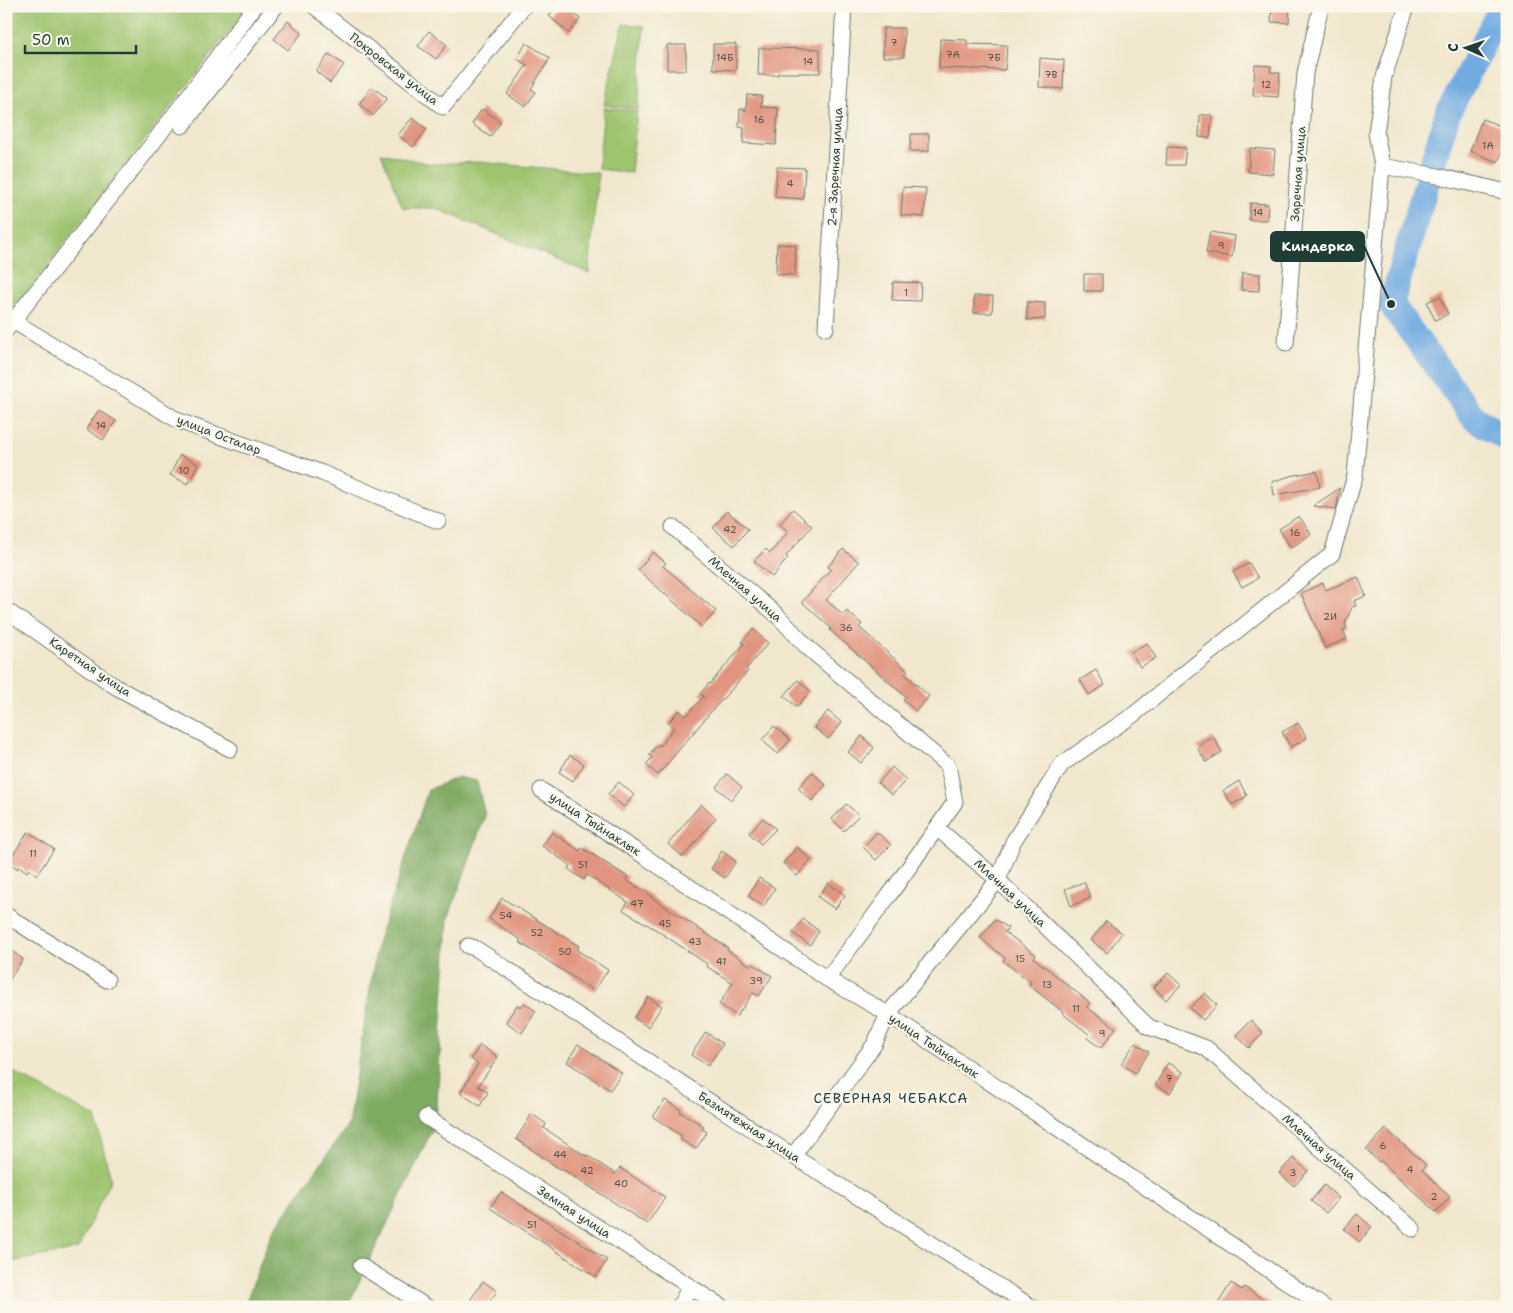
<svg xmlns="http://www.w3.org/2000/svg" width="1513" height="1313" font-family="'Shantell Sans',sans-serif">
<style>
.green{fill:#9fc46f;stroke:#5f8052}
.forest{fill:#7faa62;stroke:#4f744b}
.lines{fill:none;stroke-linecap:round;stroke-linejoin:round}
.river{stroke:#71abe1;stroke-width:26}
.building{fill:#e19580}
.minor-casing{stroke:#68786a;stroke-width:17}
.minor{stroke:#fff;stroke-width:15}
.labels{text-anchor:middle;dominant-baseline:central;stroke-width:4.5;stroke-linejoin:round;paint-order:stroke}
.number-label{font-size:10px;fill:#505347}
.street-label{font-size:12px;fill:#1f3d34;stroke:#fbf7ec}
.neighbourhood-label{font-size:14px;letter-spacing:1px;fill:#1f3d34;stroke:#fbf7ec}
.leader{fill:none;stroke:#1f3d34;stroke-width:2}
.callout-dot{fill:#1f3d34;stroke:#fbf7ec;stroke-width:2}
.callout{fill:#1f3d34;stroke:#1f3d34;stroke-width:2}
.callout-label{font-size:14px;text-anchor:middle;font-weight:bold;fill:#fff}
</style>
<rect width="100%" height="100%" fill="#fbf7ec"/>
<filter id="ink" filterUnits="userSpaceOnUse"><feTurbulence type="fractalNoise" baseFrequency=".02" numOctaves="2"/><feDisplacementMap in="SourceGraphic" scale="10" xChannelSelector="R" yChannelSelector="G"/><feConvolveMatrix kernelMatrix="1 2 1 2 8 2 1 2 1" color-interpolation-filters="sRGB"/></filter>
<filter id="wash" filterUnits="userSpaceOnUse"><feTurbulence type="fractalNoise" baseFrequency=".0096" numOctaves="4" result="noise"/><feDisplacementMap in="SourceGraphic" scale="20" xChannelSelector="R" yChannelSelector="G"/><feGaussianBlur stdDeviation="1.12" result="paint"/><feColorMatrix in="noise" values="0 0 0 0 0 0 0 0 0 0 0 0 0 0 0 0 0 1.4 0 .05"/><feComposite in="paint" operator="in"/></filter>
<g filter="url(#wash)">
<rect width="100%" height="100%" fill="#f1e7cd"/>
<path class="green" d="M6 6H249L6 318Z
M623 24 644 26 638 109 604 105Z
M604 108 637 111 631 173 598 169Z
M381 153 430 164 478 162 598 173 589 273 435 208H403Z
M6 1068 95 1117 111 1179 78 1249 6 1263Z"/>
<path class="forest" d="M458 777 477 781 485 816 448 919 436 1122 347 1307H244L272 1232 348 1125 377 944 428 790Z"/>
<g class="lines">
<path class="river" d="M1502 6 1447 115 1391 304 1474 418 1507 439"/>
</g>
<g id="blocks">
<path class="building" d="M557 6H565L580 19 569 33 549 16Z
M1272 6H1290L1289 23 1271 22Z
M288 21 302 33 288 50 274 39Z
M883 28H904V57H883Z
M429 31 447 45 436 59 418 46Z
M940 39 967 40V44L1007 45 1005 70 939 68Z
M526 43 550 58 531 89 536 92 525 107 507 94 527 65 517 59Z
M713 44H736V70L713 69Z
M667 45H686V70H667Z
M759 48 820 49V73H778V75H758Z
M329 54 344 65 330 83 316 71Z
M1040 58 1064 60 1063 89 1039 87Z
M1255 65 1271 66 1270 72 1280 73 1278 97 1253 95Z
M372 87 387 98 373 116 359 104Z
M747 95 762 96 761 107 778 108 776 145 743 143 744 128 739 127 740 109 746 110Z
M482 109 501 122 490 137 472 124Z
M1200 115H1212L1210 138 1199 137Z
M412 118 427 129 413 147 398 135Z
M1482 119 1507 128V139L1498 162 1470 151Z
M911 134H929V151H910Z
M1167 147 1186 148 1184 165H1166Z
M1250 148 1275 150 1273 174 1248 172Z
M777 167 805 168 803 199 775 197Z
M903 187 926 188 924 217 901 215Z
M1250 203 1268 204 1267 220H1249Z
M1210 232 1235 236 1232 257 1206 253Z
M777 244 796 245 795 275 776 274Z
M1242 273 1260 274 1259 291 1241 290Z
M1084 274H1102V291H1084Z
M893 282 921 283 920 301 892 300Z
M974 296H993L992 313H974Z
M1440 296 1448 314 1435 320 1427 302Z
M1027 302 1045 303V319L1027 320Z
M99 410 116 421 103 440 86 429Z
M180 455 198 464 188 484 170 475Z
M1317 471 1320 487 1274 495 1272 482 1290 476Z
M1340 488 1336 509 1313 506Z
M793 509 812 526 786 556 788 558 772 577 754 561 766 549 770 553 788 532 780 524Z
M727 511 748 529 734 546 713 528Z
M1299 516 1311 534 1291 548 1279 529Z
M843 549 859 562 826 600 843 615 847 611 862 624 859 627 908 671 905 674 929 696 916 711 903 700 906 697 830 630 831 628 802 602 831 569 828 567Z
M653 552 666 563 663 566 716 611 702 627 638 570Z
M1249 563 1258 578 1242 587 1233 572Z
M1358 577 1366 596 1354 601 1356 606 1352 607 1345 624 1347 628 1343 630 1347 639 1325 648 1301 593 1323 583 1326 590Z
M753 629 768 643 746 669 748 671 709 714 658 775 646 765 652 757 649 755 658 744 660 746 674 728 668 723 679 710 686 716 704 696 700 694 709 683 710 684 744 644 742 642Z
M1147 643 1156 658 1140 667 1131 652Z
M1096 670 1105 685 1089 695 1080 680Z
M798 680 810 691 797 707 784 696Z
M828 711 842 723 828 739 814 727Z
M1298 723 1307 738 1291 747 1282 732Z
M774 726 790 740 778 754 762 740Z
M862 736 874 748 861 763 848 752Z
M1213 737 1222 752 1206 762 1197 747Z
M570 755 584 764 573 781 559 772Z
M892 767 906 780 892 795 878 783Z
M812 772 826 785 812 801 798 788Z
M727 774 742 787 731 800 716 787Z
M1239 781 1247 796 1232 805 1223 791Z
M619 782 634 795 624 807 608 794Z
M701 804 716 818 683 857 668 844Z
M846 804 859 815 844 831 832 819Z
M763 818 776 829 761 844 749 833Z
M28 832 54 849 37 875 29 869 27 872 19 866 18 869 8 862Z
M552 832 580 851 582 848 628 877 626 880 652 896 651 897 728 948 727 950 751 966 753 964 772 976 759 996 753 993 737 1016 719 1004 733 983 706 966 707 964 655 929 623 910 628 902 587 875 584 880 568 869 570 865 542 846Z
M877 832 891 845 876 860 863 847Z
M797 847 811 860 797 876 783 863Z
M722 851 736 861 725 878 711 869Z
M759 878 775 888 764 906 748 896Z
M1084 882 1091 898 1071 906 1065 889Z
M828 883 845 895 835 909 818 897Z
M502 898 579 946 577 950 608 970 594 991 519 942 521 940 489 919Z
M803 919 819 931 810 945 793 933Z
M995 919 1008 928 1005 932 1036 955 1034 958 1090 1003 1087 1007 1116 1028 1101 1048 1087 1038 1090 1035 1062 1013 1063 1012 1029 985 1031 982 1003 961 1005 958 980 938Z
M1106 921 1122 933 1107 953 1091 940Z
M6 947 23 959 6 985Z
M1168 973 1181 985 1166 1000 1154 987Z
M1205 993 1217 1005 1203 1020 1190 1008Z
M648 997 662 1006 648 1027 634 1018Z
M524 1003 536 1011 522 1033 506 1022 517 1005 521 1007Z
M1251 1020 1263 1033 1249 1048 1236 1035Z
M706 1032 723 1044 708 1066 691 1055Z
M1135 1043 1149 1052 1135 1073 1121 1064Z
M578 1044 622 1073 610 1090 567 1062Z
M480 1045 498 1057 478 1086 488 1092 480 1106 460 1093 478 1064 471 1059Z
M1168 1063 1183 1072 1170 1093 1155 1085Z
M665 1100 681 1110 680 1112 704 1126 702 1129 707 1132 696 1149 680 1139 682 1136 653 1117Z
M532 1114 546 1124 544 1128 586 1156 587 1155 615 1174 620 1168 665 1197 647 1224 561 1168 560 1169 516 1139Z
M1386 1129 1426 1165 1422 1170 1450 1197 1436 1212 1381 1161 1379 1162 1366 1150Z
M1293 1158 1308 1171 1294 1186 1279 1173Z
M1324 1185 1339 1198 1326 1213 1311 1201Z
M501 1192 607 1260 596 1277 490 1208Z
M1357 1214 1372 1227 1359 1242 1344 1229Z
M483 1281 497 1291 486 1307H476L469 1302Z
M1231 1283 1242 1290 1244 1287 1275 1307H1216Z"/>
</g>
</g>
<g filter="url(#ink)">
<use href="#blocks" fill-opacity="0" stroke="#68786a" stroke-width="1"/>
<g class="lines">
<defs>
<path id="minor" d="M314 6 443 107 524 6
M182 126 276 6
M1382 166 1438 176 1507 192
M13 321 179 421 322 473 438 521
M826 328 844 6
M6 330 153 143 255 6
M1286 343 1305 73 1321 6
M673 527 777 615 807 647 948 766 955 802 888 897 827 979
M6 610 116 687 230 749
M541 790 635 850 827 979 888 1014 1324 1307
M938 829 998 880 1149 1027 1206 1048 1413 1229
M6 915 107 980
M468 946 475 948 793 1156 1032 1307
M426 1117 722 1307
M793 1156 874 1045 888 1014 998 880 1013 842 1062 764 1133 715 1332 554 1355 476 1382 166 1376 133 1384 77 1407 6
M361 1266 427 1307
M679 1307 690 1286"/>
</defs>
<use href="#minor" class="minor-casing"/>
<use href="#minor" class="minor"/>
</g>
</g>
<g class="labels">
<g class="number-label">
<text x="894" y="42">7</text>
<text x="953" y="54">7А</text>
<text x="725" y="57">14Б</text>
<text x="994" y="57">7Б</text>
<text x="808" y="61">14</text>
<text x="1051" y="74">7В</text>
<text x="1266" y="84">12</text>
<text x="759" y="119">16</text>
<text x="1488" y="145">1А</text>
<text x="790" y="183">4</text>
<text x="1258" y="212">14</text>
<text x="1221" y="245">9</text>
<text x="906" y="292">1</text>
<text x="101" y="425">14</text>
<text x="184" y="470">10</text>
<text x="730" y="529">42</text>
<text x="1295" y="532">16</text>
<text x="1330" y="616">2И</text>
<text x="846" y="627">36</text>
<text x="33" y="853">11</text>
<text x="583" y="864">51</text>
<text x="637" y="903">47</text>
<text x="506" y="915">54</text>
<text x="665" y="923">45</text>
<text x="537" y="932">52</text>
<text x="695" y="941">43</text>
<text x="565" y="951">50</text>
<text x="1020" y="958">15</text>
<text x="721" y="961">41</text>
<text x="756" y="980">39</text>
<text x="1047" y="984">13</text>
<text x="1076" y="1008">11</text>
<text x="1102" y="1033">9</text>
<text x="1169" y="1078">7</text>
<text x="1383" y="1145">6</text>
<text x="560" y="1154">44</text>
<text x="1410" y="1169">4</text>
<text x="587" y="1170">42</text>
<text x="1293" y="1172">3</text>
<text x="621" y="1183">40</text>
<text x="1434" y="1196">2</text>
<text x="532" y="1224">51</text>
<text x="1358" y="1228">1</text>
</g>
<g class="street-label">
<text transform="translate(394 69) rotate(38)">Покровская улица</text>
<text transform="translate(835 167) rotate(-87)">2-я Заречная улица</text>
<text transform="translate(1298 174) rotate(-86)">Заречная улица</text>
<text transform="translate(219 435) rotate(21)">улица Осталар</text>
<text transform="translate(745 589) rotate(41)">Млечная улица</text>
<text transform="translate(90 667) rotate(34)">Каретная улица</text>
<text transform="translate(595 824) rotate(33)">улица Тыйнаклык</text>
<text transform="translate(1010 893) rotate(43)">Млечная улица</text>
<text transform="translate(934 1046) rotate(34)">улица Тыйнаклык</text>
<text transform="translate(749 1127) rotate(33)">Безмятежная улица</text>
<text transform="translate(1319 1147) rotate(41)">Млечная улица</text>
<text transform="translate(574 1212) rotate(33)">Земная улица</text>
</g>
<g class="neighbourhood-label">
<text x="891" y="1098">СЕВЕРНАЯ ЧЕБАКСА</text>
</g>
</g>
<path class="leader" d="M1391 304L1364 246"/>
<circle class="callout-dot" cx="1391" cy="304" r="5"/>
<rect class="callout" x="1271" y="232" width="93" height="29" rx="5"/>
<g class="callout-label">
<text x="1318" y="251">Киндерка</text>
</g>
<rect width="1513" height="1313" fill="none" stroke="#fbf7ec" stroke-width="25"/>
<g transform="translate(1466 48) rotate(272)" stroke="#fbf7ec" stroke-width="4" paint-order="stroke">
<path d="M0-4L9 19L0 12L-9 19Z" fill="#1f3d34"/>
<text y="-8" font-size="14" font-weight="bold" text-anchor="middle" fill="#1f3d34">С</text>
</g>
<path d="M25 45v8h111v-8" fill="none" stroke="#1f3d34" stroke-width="2.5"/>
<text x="32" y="45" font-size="15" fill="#1f3d34" stroke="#fbf7ec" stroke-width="4" paint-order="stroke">50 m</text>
</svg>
